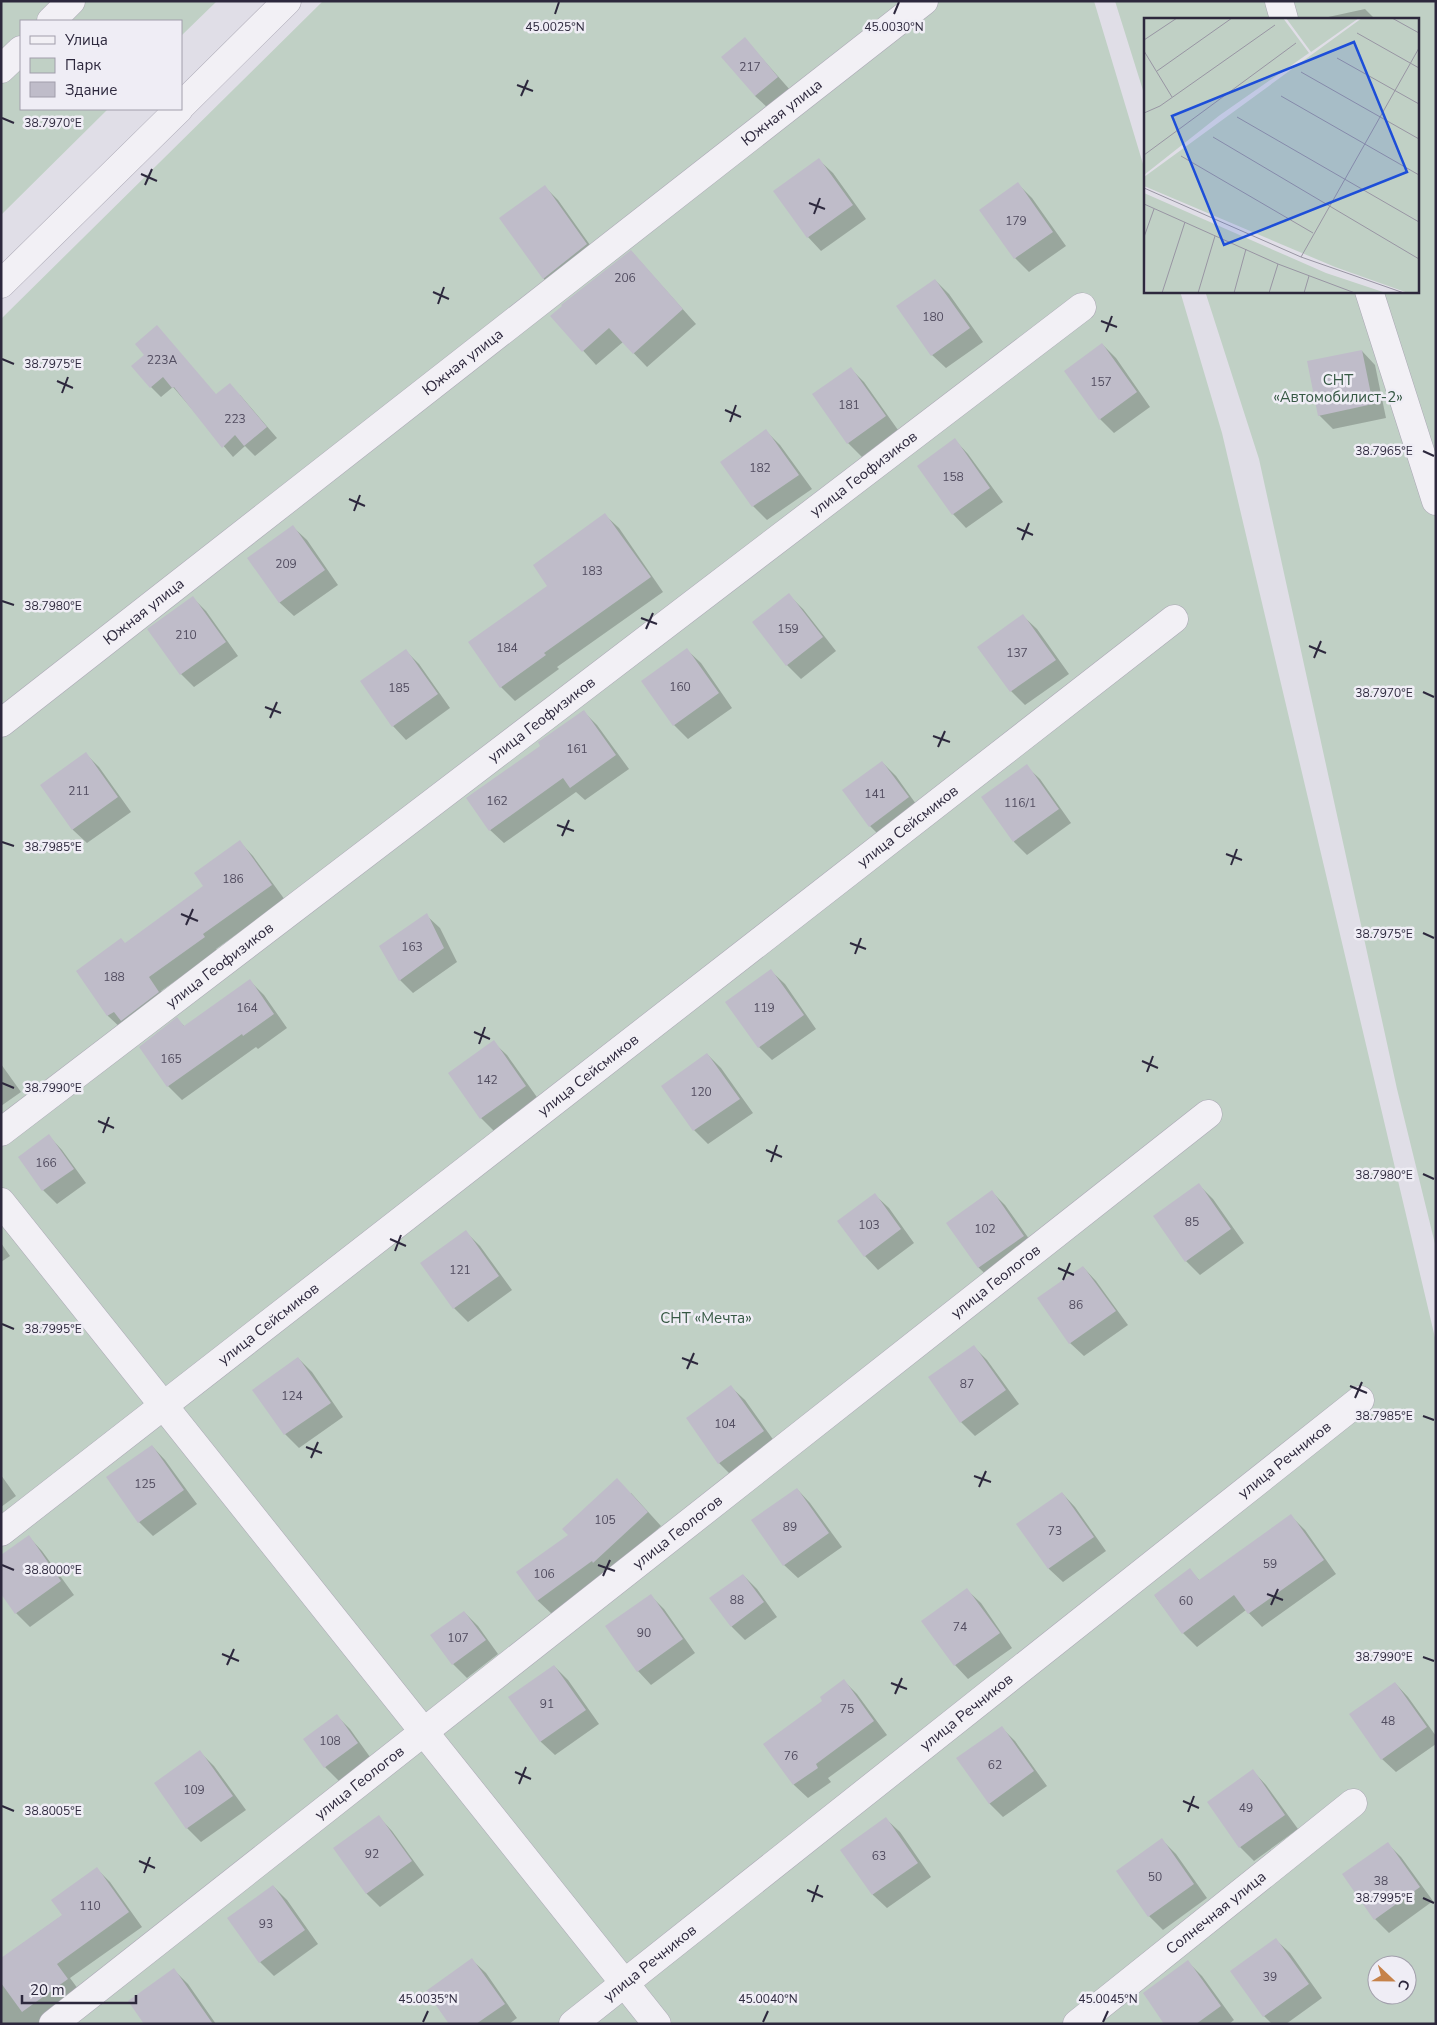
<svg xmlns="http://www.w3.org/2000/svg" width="1437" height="2025" font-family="'Nunito Sans',sans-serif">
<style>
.green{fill:#c0d0c5;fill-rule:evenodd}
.shadow{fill:#0003}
.building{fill:#bfbcc9}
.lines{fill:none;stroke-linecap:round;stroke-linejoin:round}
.minor-casing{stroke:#aaa7b4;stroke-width:29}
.tertiary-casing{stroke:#aaa7b4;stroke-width:29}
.minor{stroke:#f2f0f5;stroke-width:28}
.tertiary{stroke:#f2f0f5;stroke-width:28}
.ticks{fill:none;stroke:#2d283d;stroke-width:2}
.labels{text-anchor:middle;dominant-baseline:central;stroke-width:5;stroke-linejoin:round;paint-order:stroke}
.number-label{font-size:12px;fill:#524d60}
.street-label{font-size:15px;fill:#2d283d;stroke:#efedf5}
.park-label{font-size:15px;fill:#365844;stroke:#efedf5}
.inset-road{fill:none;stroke:#9895a3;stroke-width:1}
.view{fill:#1d4ed8;fill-opacity:0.15;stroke:#1d4ed8;stroke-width:2.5}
.inset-edge{fill:none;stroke:#2d283d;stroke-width:2.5}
.ticks-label{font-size:12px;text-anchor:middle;fill:#2d283d;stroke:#efedf5;stroke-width:5;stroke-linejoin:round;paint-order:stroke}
</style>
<rect width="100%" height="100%" fill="#e0dee7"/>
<path class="green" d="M1 1H217L181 36V21H21V109H108L1 215Z
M323 1H1094L1146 174V291H1180L1222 433 1436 1342V2024H1V319ZM1377 1965H1407V1995H1377Z
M1115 1H1436V1248L1397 1089 1259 459 1205 291H1418V19H1146V100Z"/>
<path class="shadow" d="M1365 9 1375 19H1319Z
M745 39 791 91 769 109 755 96Z
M819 160 833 173 866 219 821 251 808 237Z
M1018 184 1032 198 1066 246 1029 272 1015 258 981 210Z
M545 187 558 200 600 259 557 292 544 279 501 218Z
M631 251 696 324 647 367 623 342 596 365 552 316Z
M935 280 949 294 983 342 946 368 932 355Z
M1102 344 1116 358 1150 407 1114 433 1100 419Z
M1362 351 1375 365 1386 418 1333 429 1319 415Z
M146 355 217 395H240L277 438 255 456 245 446 233 457 173 387 161 397 151 387Z
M850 368 864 382 898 430 862 457 848 443Z
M766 431 780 445 812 489 767 520 753 506 722 462Z
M955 440 968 454 1003 502 966 528 953 514Z
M605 515 619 528 663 592 557 667 559 669 515 701 501 687 549 586Z
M293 527 307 540 338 585 294 616 280 603 249 558Z
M789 595 803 609 836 651 801 679 787 665Z
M193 598 206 611 238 656 194 687 181 674Z
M1023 616 1037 629 1069 674 1025 705 1011 691 979 647Z
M405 650 419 664 450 708 406 740 393 726Z
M687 650 701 663 732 708 688 739 674 725 643 681Z
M583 711 597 725 629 769 585 800 576 792 504 843 490 830 542 746Z
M86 754 99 767 131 812 87 843 73 830 42 785Z
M882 762 896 776 921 811 883 839 870 826Z
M1026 766 1040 779 1071 823 1027 855 1014 842Z
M240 842 253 856 285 900 216 949 218 951 161 991 172 1006 122 1029 108 1016 77 971 125 944 205 886Z
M426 915 440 928 457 962 413 993 400 980Z
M771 971 785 984 816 1029 772 1060 759 1047Z
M250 981 264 995 287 1028 258 1049 256 1047 182 1100 168 1086 140 1047 177 1019 185 1027Z
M493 1042 507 1055 539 1100 495 1132 481 1118Z
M707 1054 721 1068 753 1113 708 1144 694 1130 663 1086Z
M1 1064 21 1092 1 1106Z
M49 1136 62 1150 86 1183 57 1204 43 1190 20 1157Z
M1199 1185 1213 1199 1244 1243 1200 1275 1186 1261Z
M992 1192 1005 1205 1037 1250 993 1281 979 1268 948 1223Z
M875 1195 889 1208 914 1243 878 1270 865 1256Z
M466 1232 480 1246 512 1290 468 1322 454 1308Z
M1 1243 10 1256 1 1262Z
M1083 1267 1096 1281 1128 1325 1084 1356 1070 1343Z
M973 1346 987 1360 1019 1404 975 1436 961 1422Z
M298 1358 312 1372 343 1417 299 1448 285 1434 254 1390Z
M731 1387 745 1400 777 1445 733 1477 719 1463Z
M152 1446 165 1460 197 1504 153 1536 139 1522Z
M1 1475 16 1496 1 1507Z
M797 1489 810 1503 842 1547 798 1578 784 1565Z
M631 1493 661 1526 608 1575 552 1614 538 1601 518 1573Z
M1062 1493 1075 1507 1106 1551 1063 1582 1049 1569 1018 1524Z
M1291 1516 1305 1530 1336 1574 1262 1627 1246 1610 1197 1647 1183 1633 1155 1596 1190 1570 1200 1581Z
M29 1537 42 1551 74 1595 30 1627 16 1613Z
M743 1575 757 1589 777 1617 745 1640 732 1627 711 1599Z
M967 1590 981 1603 1012 1648 968 1679 955 1665Z
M650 1595 664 1609 695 1653 651 1685 638 1671Z
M464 1612 478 1626 498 1654 467 1678 453 1664Z
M554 1666 568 1680 599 1724 555 1755 541 1742 510 1698Z
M844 1681 857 1694 887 1735 828 1778 831 1782 808 1798 794 1785 765 1744 824 1701Z
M1395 1683 1408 1697 1436 1736V1744L1396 1772 1382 1759Z
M337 1716 350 1729 370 1757 339 1781 325 1767Z
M1002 1728 1015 1741 1047 1786 1003 1817 989 1803Z
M200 1752 214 1766 246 1810 201 1842 187 1828Z
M1253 1771 1266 1785 1298 1829 1254 1861 1240 1847Z
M379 1817 392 1831 424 1875 380 1907 366 1893Z
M886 1819 900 1832 931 1877 887 1908 873 1895 842 1850Z
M1162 1840 1176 1854 1207 1898 1163 1930 1149 1916Z
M1388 1844 1401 1857 1433 1901 1389 1933 1375 1919Z
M97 1869 110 1882 142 1927 70 1978 81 1993 38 2024H1V1959L63 1915Z
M273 1886 287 1900 318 1944 274 1976 260 1962Z
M1276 1940 1290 1953 1322 1998 1286 2024H1272L1264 2016Z
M472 1960 486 1973 517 2018 509 2024H451Z
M1188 1962 1202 1976 1234 2020 1229 2024H1166Z
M174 1970 188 1984 216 2024H146Z"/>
<path class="building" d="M745 37 778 77 755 96 721 57Z
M819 158 853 205 807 238 773 191Z
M1018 182 1053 232 1014 259 979 210Z
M545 185 587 244 543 279 499 218Z
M631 250 683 309 633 354 609 328 582 352 550 316 562 306 561 305Z
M935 279 970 328 931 356 896 306Z
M157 325 216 394 230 383 267 427 244 446 235 435 222 448 174 387 172 388 163 377 150 388 131 366 144 355 135 344Z
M1102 343 1137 392 1099 420 1064 371Z
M1362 350 1373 404 1318 416 1307 361Z
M851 367 886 416 847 444 812 394Z
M766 429 799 475 752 507 720 462Z
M955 438 990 488 952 515 917 466Z
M605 513 651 577 544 653 546 655 500 688 468 642 547 586 533 565Z
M293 525 325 570 279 603 247 558Z
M789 593 823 637 786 666 752 622Z
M193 596 226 642 180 675 147 629Z
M1023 614 1056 660 1010 692 977 647Z
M687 648 719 693 673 726 641 681Z
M406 649 438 694 392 727 360 681Z
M584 710 616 755 570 788 563 778 489 831 466 798 540 746 538 742Z
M86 752 118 797 72 830 40 785Z
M882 761 909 797 869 827 842 790Z
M1027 764 1059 809 1013 842 981 797Z
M240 840 272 885 203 934 205 937 149 977 159 992 121 1021 114 1012 107 1016 76 971 121 938 125 943 203 886 194 873Z
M427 913 444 948 399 981 379 946Z
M771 969 804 1015 758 1048 725 1002Z
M250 979 274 1014 243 1036 242 1034 167 1087 139 1047 177 1017 184 1026Z
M494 1040 526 1086 480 1119 448 1073Z
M707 1053 740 1099 693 1131 661 1086Z
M49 1134 74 1169 42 1191 18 1157Z
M1199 1183 1231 1229 1185 1262 1153 1216Z
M992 1190 1024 1236 978 1268 946 1223Z
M875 1193 901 1229 864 1257 837 1221Z
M466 1230 499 1276 453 1309 420 1263Z
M1083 1266 1116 1311 1069 1344 1037 1298Z
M974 1345 1006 1390 960 1423 928 1377Z
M298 1357 331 1403 284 1435 252 1390Z
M731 1385 764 1431 718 1464 686 1418Z
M152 1445 184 1490 138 1523 106 1477Z
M617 1478 648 1512 593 1563 592 1561 537 1601 516 1572 568 1535 562 1529Z
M797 1488 829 1533 783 1566 751 1520Z
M1062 1492 1094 1537 1048 1569 1016 1524Z
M1291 1514 1324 1560 1248 1614 1234 1595 1182 1634 1154 1595 1190 1568 1199 1580Z
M29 1535 61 1581 15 1614 1 1594V1555Z
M743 1574 764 1602 731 1627 709 1598Z
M967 1588 1000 1633 954 1666 921 1621Z
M651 1594 683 1639 637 1672 605 1626Z
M464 1611 486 1640 452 1665 430 1635Z
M554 1665 586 1710 540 1742 508 1697Z
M844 1679 874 1721 816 1764 818 1768 793 1785 763 1744 822 1701 820 1697Z
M1395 1682 1427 1727 1381 1760 1349 1714Z
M337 1714 358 1743 324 1768 303 1739Z
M1002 1726 1034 1771 989 1804 956 1758Z
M200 1750 233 1796 186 1829 154 1783Z
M1253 1769 1285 1815 1239 1848 1207 1802Z
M379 1815 412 1861 366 1894 333 1848Z
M886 1817 918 1863 872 1895 840 1850Z
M1162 1838 1194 1884 1148 1917 1116 1871Z
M1388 1842 1420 1887 1374 1920 1342 1874Z
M97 1867 129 1912 57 1964 68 1979 22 2012 1 1983V1958L62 1915 51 1900Z
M273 1885 305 1930 259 1963 227 1918Z
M1276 1938 1309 1984 1263 2017 1230 1971Z
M472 1958 505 2004 476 2024H449L426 1991Z
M1188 1960 1221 2006 1196 2024H1164L1143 1993Z
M174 1968 213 2024H144L128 2001Z"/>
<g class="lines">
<defs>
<g id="minor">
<path d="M1279 1 1284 19"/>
<path d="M51 21 71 1"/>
<path d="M1 69 21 50"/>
<path d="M1369 291 1436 501"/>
<path id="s1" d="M1 723 924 1"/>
<path id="s2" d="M1 1132 1082 307"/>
<path d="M1 1202 657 2024"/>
<path id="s3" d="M1 1532 1174 619"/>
<path id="s4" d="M53 2024 1208 1114"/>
<path id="s5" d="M573 2024 1360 1400"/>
<path id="s6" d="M1077 2024 1353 1803"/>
</g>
<path id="tertiary" d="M181 106 287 1
M1 284 179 109"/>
</defs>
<use href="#minor" class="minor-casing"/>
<use href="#tertiary" class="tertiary-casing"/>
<use href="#minor" class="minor"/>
<use href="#tertiary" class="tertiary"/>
</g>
<path class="ticks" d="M555 14 559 2M894 14 899 2M517 85 533 91M521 96 528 80M2 118 14 123M141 174 157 181M145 185 152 169M809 203 825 209M814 214 820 198M433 292 449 299M438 304 444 287M1101 321 1117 327M1106 332 1112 316M2 359 14 364M57 381 73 388M62 393 68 377M725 410 741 417M730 422 736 405M1423 451 1434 456M349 499 365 506M354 511 360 495M1017 528 1033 535M1022 540 1029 523M2 601 14 605M641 618 657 624M646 629 653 613M1309 646 1326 653M1314 658 1321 641M1423 692 1434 697M265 707 281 713M270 718 277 702M933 736 950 742M938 747 945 731M557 825 574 831M562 836 569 820M2 842 14 846M1226 854 1242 860M1231 865 1237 849M181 914 198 921M186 925 193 909M1423 933 1434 938M850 943 866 949M855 954 861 938M474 1032 490 1039M479 1044 485 1027M1142 1061 1158 1068M1147 1072 1153 1056M2 1083 14 1088M98 1121 114 1128M103 1133 109 1117M766 1150 782 1157M771 1162 777 1145M1423 1174 1434 1179M390 1239 406 1246M395 1251 401 1235M1058 1268 1074 1275M1063 1280 1070 1263M2 1324 14 1329M682 1358 698 1364M687 1369 694 1353M1350 1386 1367 1393M1355 1398 1362 1382M1423 1416 1434 1420M306 1447 322 1453M311 1458 318 1442M974 1476 991 1482M979 1487 986 1471M2 1565 14 1570M598 1565 615 1571M603 1576 610 1560M1267 1594 1283 1600M1271 1605 1278 1589M222 1654 239 1661M1423 1657 1434 1661M227 1665 234 1649M891 1683 907 1689M895 1694 902 1678M515 1772 531 1779M519 1784 526 1767M1183 1801 1199 1808M2 1806 14 1811M1188 1812 1194 1796M139 1861 155 1868M144 1873 150 1857M807 1890 823 1897M1423 1898 1434 1903M812 1902 818 1885M423 2022 428 2011M763 2022 768 2011M1103 2022 1108 2011"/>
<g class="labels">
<g class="number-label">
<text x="750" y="67">217</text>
<text x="1016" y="221">179</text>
<text x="625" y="278">206</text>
<text x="933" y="317">180</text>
<text x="162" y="360">223А</text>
<text x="1101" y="382">157</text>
<text x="849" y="405">181</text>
<text x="235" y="419">223</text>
<text x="760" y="468">182</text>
<text x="953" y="477">158</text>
<text x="286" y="564">209</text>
<text x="592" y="571">183</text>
<text x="788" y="629">159</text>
<text x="186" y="635">210</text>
<text x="507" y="648">184</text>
<text x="1017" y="653">137</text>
<text x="680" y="687">160</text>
<text x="399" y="688">185</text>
<text x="577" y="749">161</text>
<text x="79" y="791">211</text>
<text x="875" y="794">141</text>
<text x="497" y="801">162</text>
<text x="1020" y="803">116/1</text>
<text x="233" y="879">186</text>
<text x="412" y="947">163</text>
<text x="114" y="977">188</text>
<text x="247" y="1008">164</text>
<text x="764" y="1008">119</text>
<text x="171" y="1059">165</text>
<text x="487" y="1080">142</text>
<text x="701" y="1092">120</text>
<text x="46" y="1163">166</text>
<text x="1192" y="1222">85</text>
<text x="869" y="1225">103</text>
<text x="985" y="1229">102</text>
<text x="460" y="1270">121</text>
<text x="1076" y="1305">86</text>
<text x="967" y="1384">87</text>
<text x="292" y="1396">124</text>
<text x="725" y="1424">104</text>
<text x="145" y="1484">125</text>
<text x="605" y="1520">105</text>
<text x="790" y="1527">89</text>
<text x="1055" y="1531">73</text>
<text x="1270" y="1564">59</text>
<text x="544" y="1574">106</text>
<text x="737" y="1600">88</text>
<text x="1186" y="1601">60</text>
<text x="960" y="1627">74</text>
<text x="644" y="1633">90</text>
<text x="458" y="1638">107</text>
<text x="547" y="1704">91</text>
<text x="847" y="1709">75</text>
<text x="1388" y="1721">48</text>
<text x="330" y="1741">108</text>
<text x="791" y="1756">76</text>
<text x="995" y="1765">62</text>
<text x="194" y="1790">109</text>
<text x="1246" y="1808">49</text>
<text x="372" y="1854">92</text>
<text x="879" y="1856">63</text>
<text x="1155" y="1877">50</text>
<text x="1381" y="1881">38</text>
<text x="90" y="1906">110</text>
<text x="266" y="1924">93</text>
<text x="1270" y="1977">39</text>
</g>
<g class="street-label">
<text stroke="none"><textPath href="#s1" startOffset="991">Южная улица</textPath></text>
<text stroke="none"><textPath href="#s1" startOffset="586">Южная улица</textPath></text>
<text stroke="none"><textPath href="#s2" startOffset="1085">улица Геофизиков</textPath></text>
<text stroke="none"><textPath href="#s1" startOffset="181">Южная улица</textPath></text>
<text stroke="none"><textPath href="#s2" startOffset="680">улица Геофизиков</textPath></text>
<text stroke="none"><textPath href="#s3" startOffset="1149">улица Сейсмиков</textPath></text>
<text stroke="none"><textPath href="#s2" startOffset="275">улица Геофизиков</textPath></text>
<text stroke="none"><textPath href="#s3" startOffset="744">улица Сейсмиков</textPath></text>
<text stroke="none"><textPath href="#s4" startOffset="1200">улица Геологов</textPath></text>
<text stroke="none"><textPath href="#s3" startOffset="339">улица Сейсмиков</textPath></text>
<text stroke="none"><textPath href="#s5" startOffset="908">улица Речников</textPath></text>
<text stroke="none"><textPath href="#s4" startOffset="795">улица Геологов</textPath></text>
<text stroke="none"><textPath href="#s5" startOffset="502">улица Речников</textPath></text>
<text stroke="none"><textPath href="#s4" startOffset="390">улица Геологов</textPath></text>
<text stroke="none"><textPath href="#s6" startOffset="178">Солнечная улица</textPath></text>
<text stroke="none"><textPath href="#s5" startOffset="98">улица Речников</textPath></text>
</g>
<g class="park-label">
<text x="1338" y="380">СНТ<tspan x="1338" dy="17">«Автомобилист-2»</tspan></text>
<text x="706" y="1318">СНТ «Мечта»</text>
</g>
</g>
<g transform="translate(1144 18)">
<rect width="275" height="275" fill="#e0dee7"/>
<path d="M0 0H139L165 35 76 97 0 157ZM142 0H215L167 34ZM218 0H275V275H264L191 249 0 168V159ZM0 175 182 255 242 275H2Z" fill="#c0d0c5"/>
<path class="inset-road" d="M248 0 275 15M213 15 275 50M0 22 33 0M0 33 28 79M193 40 275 86M13 53 88 0M157 54 275 121M137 78 275 157M0 95 16 88 131 7M93 99 275 204M69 119 275 241M0 137 152 25M37 138 169 215M0 170 157 239 260 275M0 186 134 246 211 275M0 219 10 191M157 239 275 30M18 275 41 204M54 275 71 218M90 275 102 231M125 275 134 246M160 275 165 258"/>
<path class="view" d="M210 24 263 154 80 227 28 98Z"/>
<rect width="275" height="275" class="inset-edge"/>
</g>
<g class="ticks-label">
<text x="894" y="31">45.0030°N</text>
<text x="555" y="31">45.0025°N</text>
<text x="53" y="127">38.7970°E</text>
<text x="53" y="368">38.7975°E</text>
<text x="1384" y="455">38.7965°E</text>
<text x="53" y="610">38.7980°E</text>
<text x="1384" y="697">38.7970°E</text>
<text x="53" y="851">38.7985°E</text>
<text x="1384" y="938">38.7975°E</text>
<text x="53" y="1092">38.7990°E</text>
<text x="1384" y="1179">38.7980°E</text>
<text x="53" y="1333">38.7995°E</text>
<text x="1384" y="1420">38.7985°E</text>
<text x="53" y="1574">38.8000°E</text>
<text x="1384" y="1661">38.7990°E</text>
<text x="53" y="1815">38.8005°E</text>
<text x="1384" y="1902">38.7995°E</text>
<text x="428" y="2003">45.0035°N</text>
<text x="768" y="2003">45.0040°N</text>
<text x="1108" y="2003">45.0045°N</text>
</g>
<rect width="1437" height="2025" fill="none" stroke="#2d283d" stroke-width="5"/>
<rect x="20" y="20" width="162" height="90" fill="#efedf5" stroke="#a19eab"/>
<rect x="30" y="36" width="25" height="8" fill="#f2f0f5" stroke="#a19eab"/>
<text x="65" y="45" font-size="15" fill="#2d283d">Улица</text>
<rect x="30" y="58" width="25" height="15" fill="#c0d0c5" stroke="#a19eab"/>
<text x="65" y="70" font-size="15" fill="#2d283d">Парк</text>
<rect x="30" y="82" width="25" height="15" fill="#bfbcc9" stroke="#a19eab"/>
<text x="65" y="95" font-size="15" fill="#2d283d">Здание</text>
<g transform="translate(1392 1980) rotate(112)"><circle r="24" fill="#efedf5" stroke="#a19eab"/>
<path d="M0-4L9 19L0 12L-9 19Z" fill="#c68249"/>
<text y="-8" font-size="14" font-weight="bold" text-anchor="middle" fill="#2d283d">С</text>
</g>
<path d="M22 1995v8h114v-8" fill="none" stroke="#2d283d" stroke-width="2.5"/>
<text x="30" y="1995" font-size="15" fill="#2d283d" stroke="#efedf5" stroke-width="4" paint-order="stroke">20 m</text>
</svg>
